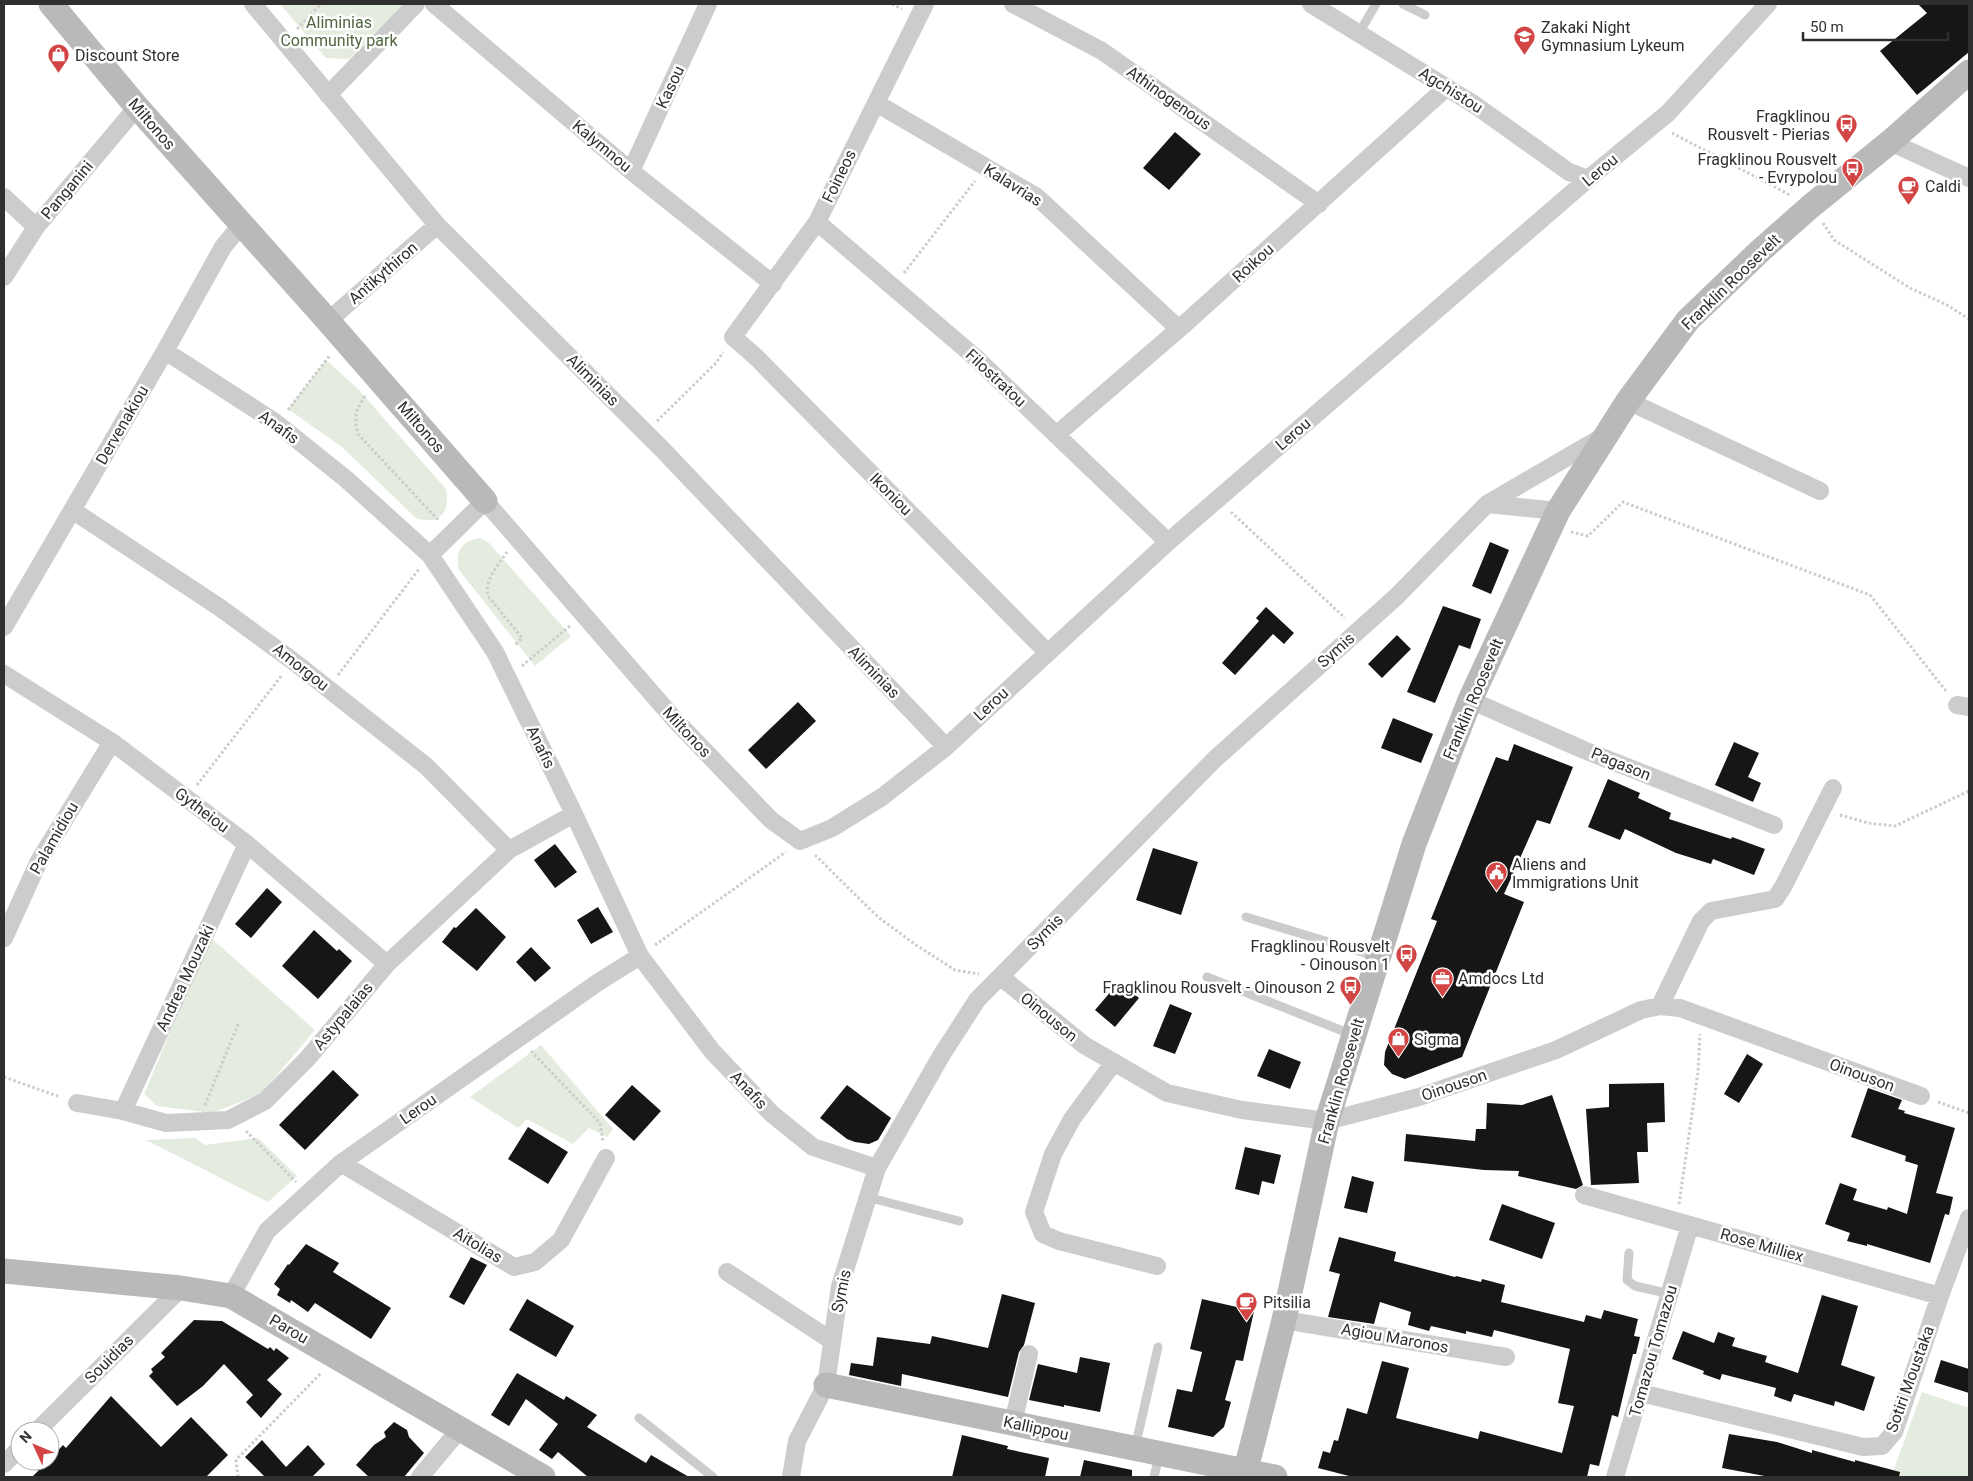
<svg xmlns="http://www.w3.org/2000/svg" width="1973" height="1481" font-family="Roboto,sans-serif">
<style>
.green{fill:#e4ebdf}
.building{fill:#161616}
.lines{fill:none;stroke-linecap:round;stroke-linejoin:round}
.path{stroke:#ccc;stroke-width:3;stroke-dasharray:2.5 2.5;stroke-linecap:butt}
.lane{stroke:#ccc;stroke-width:9}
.street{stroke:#ccc;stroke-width:18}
.secondary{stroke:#b9b9b9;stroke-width:25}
.labels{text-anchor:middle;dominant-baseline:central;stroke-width:5;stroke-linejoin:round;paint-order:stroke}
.park-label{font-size:16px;fill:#506741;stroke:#fff}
.poi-label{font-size:16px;fill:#2f2f2f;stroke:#fff;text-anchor:start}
.street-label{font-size:16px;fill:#2f2f2f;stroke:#fff}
</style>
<rect width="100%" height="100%" fill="#fff"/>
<path class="green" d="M280 4H405L349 59 326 58Z
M326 360 358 389 446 489C450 513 441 524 417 519L342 447 288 409Z
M480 538 489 543 571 636 535 666 459 570C455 551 461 541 480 538Z
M210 937 315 1030 261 1094 212 1113 157 1106 144 1094Z
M541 1045 613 1129 607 1137 589 1128 573 1144 527 1119 518 1128 470 1097Z
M195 1138 205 1145 258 1138 297 1176 268 1202 146 1140Z
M1922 1392 1969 1408V1477H1891Z"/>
<path class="building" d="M1918 4H1969V52L1917 95 1880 51 1927 13Z
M1175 132 1201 154 1169 190 1143 168Z
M1490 542 1509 550 1491 594 1472 586Z
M1443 606 1481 619 1470 649 1459 645 1435 703 1407 692Z
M1266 607 1294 633 1284 644 1273 634 1235 675 1222 663 1259 621 1256 618Z
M1397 635 1411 649 1382 678 1368 664Z
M798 702 816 721 766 769 748 750Z
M1393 718 1433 734 1421 763 1381 748Z
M1734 742 1759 753 1748 777 1761 783 1753 802 1715 785Z
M1514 744 1573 767 1550 824 1537 820 1504 894 1524 902 1462 1057 1405 1079 1392 1074 1384 1065 1385 1052 1437 921 1431 919 1496 757 1508 761Z
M1608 779 1640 793 1638 798 1671 813 1669 819 1731 839 1732 837 1765 849 1754 875 1713 859 1711 864 1676 853 1625 829 1620 840 1588 827Z
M555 844 577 872 555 888 534 860Z
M1153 848 1198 862 1181 915 1136 900Z
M267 888 282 902 251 938 235 924Z
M598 907 613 932 591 944 577 920Z
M476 908 506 937 477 971 442 942 454 927 456 928Z
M314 930 337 951 339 949 352 961 318 999 282 966Z
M531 947 551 968 535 982 516 962Z
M1119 982 1139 998 1115 1027 1095 1010Z
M1170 1004 1192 1013 1175 1054 1153 1046Z
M1269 1049 1301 1062 1290 1089 1257 1076Z
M1747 1054 1763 1064 1739 1103 1724 1094Z
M333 1070 359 1095 305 1150 279 1125Z
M1664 1083 1665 1122 1647 1123 1648 1152H1637L1639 1183 1591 1185 1586 1109 1609 1107V1084Z
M632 1085 661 1111 634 1141 605 1115Z
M847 1085 891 1118 878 1140 869 1144 855 1142 847 1139 820 1118Z
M1868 1088 1902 1100 1898 1109 1905 1111 1904 1113 1955 1128 1936 1193 1953 1197 1949 1215 1945 1214 1930 1263 1867 1244V1246L1847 1241 1850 1233 1825 1224 1840 1183 1857 1189 1853 1200 1887 1210 1888 1207 1907 1214 1918 1165 1905 1161 1906 1156 1851 1137Z
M1552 1095 1583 1185 1576 1189 1518 1176 1519 1171 1484 1170 1404 1161 1406 1134 1475 1141 1476 1129H1486L1487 1103 1522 1105Z
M528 1127 568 1152 548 1184 508 1159Z
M1245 1147 1281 1155 1274 1184 1262 1181 1259 1195 1235 1189Z
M1352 1176 1374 1182 1367 1213 1344 1208Z
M1502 1204 1555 1223 1542 1259 1489 1240Z
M1339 1237 1396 1252 1394 1261 1455 1277 1456 1276 1481 1282 1482 1279 1505 1285 1501 1302 1584 1322 1586 1315 1601 1319 1604 1310 1638 1319 1634 1336 1640 1337 1636 1354H1633L1618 1417 1612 1415 1599 1466 1590 1464 1587 1477H1353L1318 1468 1323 1451 1330 1453 1334 1440 1338 1441 1347 1408 1367 1414 1382 1361 1409 1368 1396 1418 1478 1439 1480 1431 1562 1453 1574 1406 1558 1403 1570 1349 1494 1330 1492 1337 1466 1331V1334L1431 1326 1429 1331 1408 1325 1411 1312 1380 1302 1374 1324 1328 1317 1340 1274 1329 1271Z
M306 1244 339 1263 333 1272 391 1308 371 1339 315 1303 308 1312 291 1300 290 1303 277 1295 280 1289 274 1284 288 1264 289 1265Z
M471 1257 487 1265 464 1305 449 1297Z
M1002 1294 1035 1303 1024 1345 1019 1352 1008 1397 902 1374 901 1386 849 1375 851 1363 873 1366 877 1337 930 1344 932 1336 988 1348Z
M1822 1295 1858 1306 1841 1365 1875 1377 1864 1411 1835 1401 1834 1406 1794 1394 1791 1402 1774 1396 1776 1388 1722 1374 1720 1380 1703 1374 1704 1371 1672 1359 1683 1331 1714 1343 1718 1332 1735 1338 1732 1346 1767 1356 1765 1362 1798 1373Z
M527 1299 574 1326 556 1357 509 1330Z
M1202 1299 1254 1311 1243 1361 1236 1360 1225 1400 1231 1402 1224 1427 1213 1437 1168 1427 1177 1389 1192 1392 1202 1352 1190 1349Z
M194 1320 222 1321 268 1349 270 1347 274 1351 276 1348 289 1358 267 1380 282 1394 261 1418 246 1402 253 1395 224 1364 203 1386 177 1406 149 1376 153 1372 151 1369 165 1357 161 1353Z
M1080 1357 1110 1363 1100 1412 1064 1405V1407L1029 1400 1038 1364 1077 1373Z
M1941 1360 1969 1369V1393L1934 1382Z
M517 1373 564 1400 566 1396 597 1415 587 1427 646 1463 651 1455 689 1477H588L558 1452 552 1459 539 1450 558 1424 526 1399 509 1426 491 1415Z
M111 1396 161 1447 191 1417 228 1455 206 1477H32L48 1461H50V1459L63 1445 66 1448Z
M394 1422 407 1430 409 1437 424 1453 404 1477H369L356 1465 374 1445 386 1437 384 1432Z
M1729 1434 1777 1442 1812 1453V1450L1855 1462V1460L1900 1472 1899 1477H1770L1722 1468Z
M962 1435 1008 1446 1007 1449 1049 1458 1045 1477H952Z
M262 1440 286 1467 308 1445 325 1464 312 1477H265L245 1457Z
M1084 1460 1132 1470V1477H1080Z"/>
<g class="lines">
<path class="path" d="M892 4 902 9
M297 29 321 4
M1672 133 1790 195
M1823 223 1834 240 1910 288 1947 305 1969 319
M904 273 975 181
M365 396C355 411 354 417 358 434L439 521
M288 410 330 355
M657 421 716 363 723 352
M1231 512 1345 618
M1571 532 1588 536 1623 502 1870 595 1946 691
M507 552C498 565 484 581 488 596L522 638 514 646
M522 666 571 625
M338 675 419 569
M197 785 282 675
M1840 815 1868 823 1895 826 1969 791
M815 855 878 917 916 945 955 970 979 974
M655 945 786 852
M531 1051 600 1123 603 1142
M4 1077 60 1097
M1938 1102 1969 1113
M205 1105 239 1022
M246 1131 296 1182
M1679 1204 1698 1072 1700 1034
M238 1477 236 1460 321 1373"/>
<path class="lane" d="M1403 4 1425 15
M1359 33 1376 4
M1246 917 1378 957
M1207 977 1353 1035
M867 1197 959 1221
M1629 1253 1627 1280 1635 1286 1670 1294
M639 1418 713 1477
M1135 1448 1158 1347
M1154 1477 1159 1456"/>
<path class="street" d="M253 4 437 225 660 447 946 747
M434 4 631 171 773 284
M925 4 817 222 733 337 756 357 1047 652
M1013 4 1102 51 1319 204
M1311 4 1475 105 1569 172 1588 179
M328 95 416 4
M876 103 1037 197 1179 329
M1890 142 1969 178
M631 171 708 4
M4 197 36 227
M817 222 976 358 1168 542
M4 277 36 227 137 107
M328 321 437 225
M165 351 275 422 346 479 430 555 495 652 574 814 640 956 712 1051 772 1114 813 1147 877 1168
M1628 401 1820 491
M1056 435 1179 329 1447 87
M1487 504 1558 511
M72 510 219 607 293 661 426 766 509 850
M430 555 485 501 675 720 771 820 800 841 832 828 882 797 946 747 1168 542 1588 179 1668 113 1768 4
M4 627 165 351 223 247 241 225
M4 674 112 742 247 844 387 964
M1470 700 1584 750 1774 825
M1957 705 1969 707
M4 938 39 861 112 742
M1001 977 1084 1045 1167 1093 1242 1110 1327 1121 1419 1097 1556 1050 1641 1010 1660 1006 1680 1008 1921 1096
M1660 1006 1701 921 1711 911 1775 899 1783 887 1833 788
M1114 1062 1072 1119 1053 1154 1034 1212 1043 1234 1059 1241 1157 1266
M77 1103 123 1111 166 1123 228 1120 265 1101 308 1058 387 964 509 850 574 814
M123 1111 247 844
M341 1163 514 1267 535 1262 561 1240 606 1158
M1584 1195 1940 1296
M727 1272 832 1341
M231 1296 267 1231 341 1163 597 983 640 956
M1284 1320 1506 1357
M1641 1393 1863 1447 1882 1446 1894 1432 1940 1296 1969 1218
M1013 1423 1029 1354
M37 1431 181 1288
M4 1464 20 1448
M420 1477 460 1429
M791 1477 797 1441 826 1385 840 1286 877 1168 941 1056 977 1000 1215 759 1397 596 1487 504 1602 437
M1615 1477 1690 1225"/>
<path class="secondary" d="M51 4 137 107 328 321 485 501
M4 1271 181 1288 231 1296 543 1477
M826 1385 1275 1477
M1244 1477 1284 1320 1327 1121 1414 844 1470 700 1558 511 1628 401 1688 320 1760 251 1811 206 1890 142 1969 72"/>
</g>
<defs>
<symbol id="school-pin" viewBox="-11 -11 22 30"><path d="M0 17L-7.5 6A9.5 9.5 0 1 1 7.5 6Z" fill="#d34544" stroke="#fff"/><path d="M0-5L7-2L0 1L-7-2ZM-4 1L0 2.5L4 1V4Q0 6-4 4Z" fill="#fff"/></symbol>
<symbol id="shop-pin" viewBox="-11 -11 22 30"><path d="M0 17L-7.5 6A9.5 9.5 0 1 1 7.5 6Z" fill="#d34544" stroke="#fff"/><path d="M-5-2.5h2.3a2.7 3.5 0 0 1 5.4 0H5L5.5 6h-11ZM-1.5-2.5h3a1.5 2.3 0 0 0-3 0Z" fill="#fff"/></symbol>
<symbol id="bus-pin" viewBox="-11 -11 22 30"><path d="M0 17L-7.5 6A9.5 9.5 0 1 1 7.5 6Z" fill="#d34544" stroke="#fff"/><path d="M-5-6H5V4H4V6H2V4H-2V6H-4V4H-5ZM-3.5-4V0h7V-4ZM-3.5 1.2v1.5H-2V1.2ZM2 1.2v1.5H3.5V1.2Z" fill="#fff"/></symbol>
<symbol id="cafe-pin" viewBox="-11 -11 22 30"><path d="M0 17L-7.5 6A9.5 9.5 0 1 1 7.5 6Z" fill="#d34544" stroke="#fff"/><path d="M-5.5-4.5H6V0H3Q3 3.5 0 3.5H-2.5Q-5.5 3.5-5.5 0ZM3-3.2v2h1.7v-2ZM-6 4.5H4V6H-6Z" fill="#fff"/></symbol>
<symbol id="civic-pin" viewBox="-11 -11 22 30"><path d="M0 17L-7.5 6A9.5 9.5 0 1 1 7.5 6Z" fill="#d34544" stroke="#fff"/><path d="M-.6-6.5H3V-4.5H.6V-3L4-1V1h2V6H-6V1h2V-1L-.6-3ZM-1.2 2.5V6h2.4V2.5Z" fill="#fff"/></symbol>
<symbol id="office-pin" viewBox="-11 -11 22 30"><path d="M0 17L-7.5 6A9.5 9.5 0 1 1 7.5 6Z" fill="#d34544" stroke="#fff"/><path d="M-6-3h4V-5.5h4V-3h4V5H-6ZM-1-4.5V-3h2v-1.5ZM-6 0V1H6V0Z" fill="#fff"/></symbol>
</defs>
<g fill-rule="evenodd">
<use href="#school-pin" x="1512" y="24" width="25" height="34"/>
<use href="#shop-pin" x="46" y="42" width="25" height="34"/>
<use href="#bus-pin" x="1834" y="112" width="25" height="34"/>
<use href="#bus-pin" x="1840" y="156" width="25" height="34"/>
<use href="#cafe-pin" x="1896" y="174" width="25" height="34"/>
<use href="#civic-pin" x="1484" y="860" width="25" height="34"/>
<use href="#bus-pin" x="1394" y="942" width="25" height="34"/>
<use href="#office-pin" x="1430" y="966" width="25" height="34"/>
<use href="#bus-pin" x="1338" y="974" width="25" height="34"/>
<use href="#shop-pin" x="1386" y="1026" width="25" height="34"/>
<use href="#cafe-pin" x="1234" y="1290" width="25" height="34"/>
</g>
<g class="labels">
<g class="park-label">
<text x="339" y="22">Aliminias<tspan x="339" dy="18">Community park</tspan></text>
</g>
<g class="poi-label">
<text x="1541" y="27">Zakaki Night<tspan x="1541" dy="18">Gymnasium Lykeum</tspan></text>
<text x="75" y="55">Discount Store</text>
<text x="1830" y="116" text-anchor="end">Fragklinou<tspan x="1830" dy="18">Rousvelt - Pierias</tspan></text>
<text x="1837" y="159" text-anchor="end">Fragklinou Rousvelt<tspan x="1837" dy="18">- Evrypolou</tspan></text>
<text x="1925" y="186">Caldi</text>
<text x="1512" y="864">Aliens and<tspan x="1512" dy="18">Immigrations Unit</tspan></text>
<text x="1390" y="946" text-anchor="end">Fragklinou Rousvelt<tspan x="1390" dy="18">- Oinouson 1</tspan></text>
<text x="1458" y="978">Amdocs Ltd</text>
<text x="1335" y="987" text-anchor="end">Fragklinou Rousvelt - Oinouson 2</text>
<text x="1414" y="1039">Sigma</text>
<text x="1263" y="1302">Pitsilia</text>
</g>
<g class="street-label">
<text transform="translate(670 87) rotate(-65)">Kasou</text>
<text transform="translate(1451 90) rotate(32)">Agchistou</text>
<text transform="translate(1169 98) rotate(35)">Athinogenous</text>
<text transform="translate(152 124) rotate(49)">Miltonos</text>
<text transform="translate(602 146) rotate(40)">Kalymnou</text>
<text transform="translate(1600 170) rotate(-40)">Lerou</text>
<text transform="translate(839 176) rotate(-64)">Foineos</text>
<text transform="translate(1013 185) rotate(32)">Kalavrias</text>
<text transform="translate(67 190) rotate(-50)">Panganini</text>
<text transform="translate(1253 263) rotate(-42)">Roikou</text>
<text transform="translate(383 273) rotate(-41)">Antikythiron</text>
<text transform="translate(1731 282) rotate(-44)">Franklin Roosevelt</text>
<text transform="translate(996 378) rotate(43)">Filostratou</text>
<text transform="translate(593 380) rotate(45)">Aliminias</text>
<text transform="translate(122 425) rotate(-60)">Dervenakiou</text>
<text transform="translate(279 427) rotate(36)">Anafis</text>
<text transform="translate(421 427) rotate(49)">Miltonos</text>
<text transform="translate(1293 434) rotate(-41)">Lerou</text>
<text transform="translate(891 494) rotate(45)">Ikoniou</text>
<text transform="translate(1336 650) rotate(-42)">Symis</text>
<text transform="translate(301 667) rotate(38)">Amorgou</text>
<text transform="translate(874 672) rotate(46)">Aliminias</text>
<text transform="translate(1473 699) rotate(-67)">Franklin Roosevelt</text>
<text transform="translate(991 704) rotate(-43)">Lerou</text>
<text transform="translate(687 732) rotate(47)">Miltonos</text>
<text transform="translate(541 747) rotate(64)">Anafis</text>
<text transform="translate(1621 764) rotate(22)">Pagason</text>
<text transform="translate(202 810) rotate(37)">Gytheiou</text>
<text transform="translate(54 838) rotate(-60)">Palamidiou</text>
<text transform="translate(1045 932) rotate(-45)">Symis</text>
<text transform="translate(185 978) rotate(-65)">Andrea Mouzaki</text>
<text transform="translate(343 1016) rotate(-50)">Astypalaias</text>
<text transform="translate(1049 1017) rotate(39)">Oinouson</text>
<text transform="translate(1862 1075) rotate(20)">Oinouson</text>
<text transform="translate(1341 1081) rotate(-74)">Franklin Roosevelt</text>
<text transform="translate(1454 1085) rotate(-19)">Oinouson</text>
<text transform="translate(749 1090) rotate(47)">Anafis</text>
<text transform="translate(418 1109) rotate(-35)">Lerou</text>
<text transform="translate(478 1245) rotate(31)">Aitolias</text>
<text transform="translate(1762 1245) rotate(16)">Rose Milliex</text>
<text transform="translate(841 1291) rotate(-78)">Symis</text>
<text transform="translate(289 1329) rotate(30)">Parou</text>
<text transform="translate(1395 1338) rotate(10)">Agiou Maronos</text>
<text transform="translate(1653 1351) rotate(-74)">Tomazou Tomazou</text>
<text transform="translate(109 1359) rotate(-45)">Souidias</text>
<text transform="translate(1910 1379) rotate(-70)">Sotiri Moustaka</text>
<text transform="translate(1036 1428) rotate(12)">Kallippou</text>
</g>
</g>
<rect width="1973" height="1481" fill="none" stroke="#2f2f2f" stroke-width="10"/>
<g transform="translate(35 1446) rotate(314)"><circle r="24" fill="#ffffff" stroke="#acacac"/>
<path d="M0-4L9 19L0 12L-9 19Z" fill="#d34544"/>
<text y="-8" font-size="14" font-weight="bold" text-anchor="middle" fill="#2f2f2f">N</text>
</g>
<path d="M1803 32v8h145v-8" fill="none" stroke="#2f2f2f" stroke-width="2.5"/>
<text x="1810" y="32" font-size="15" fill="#2f2f2f" stroke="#ffffff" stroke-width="4" paint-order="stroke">50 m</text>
</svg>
